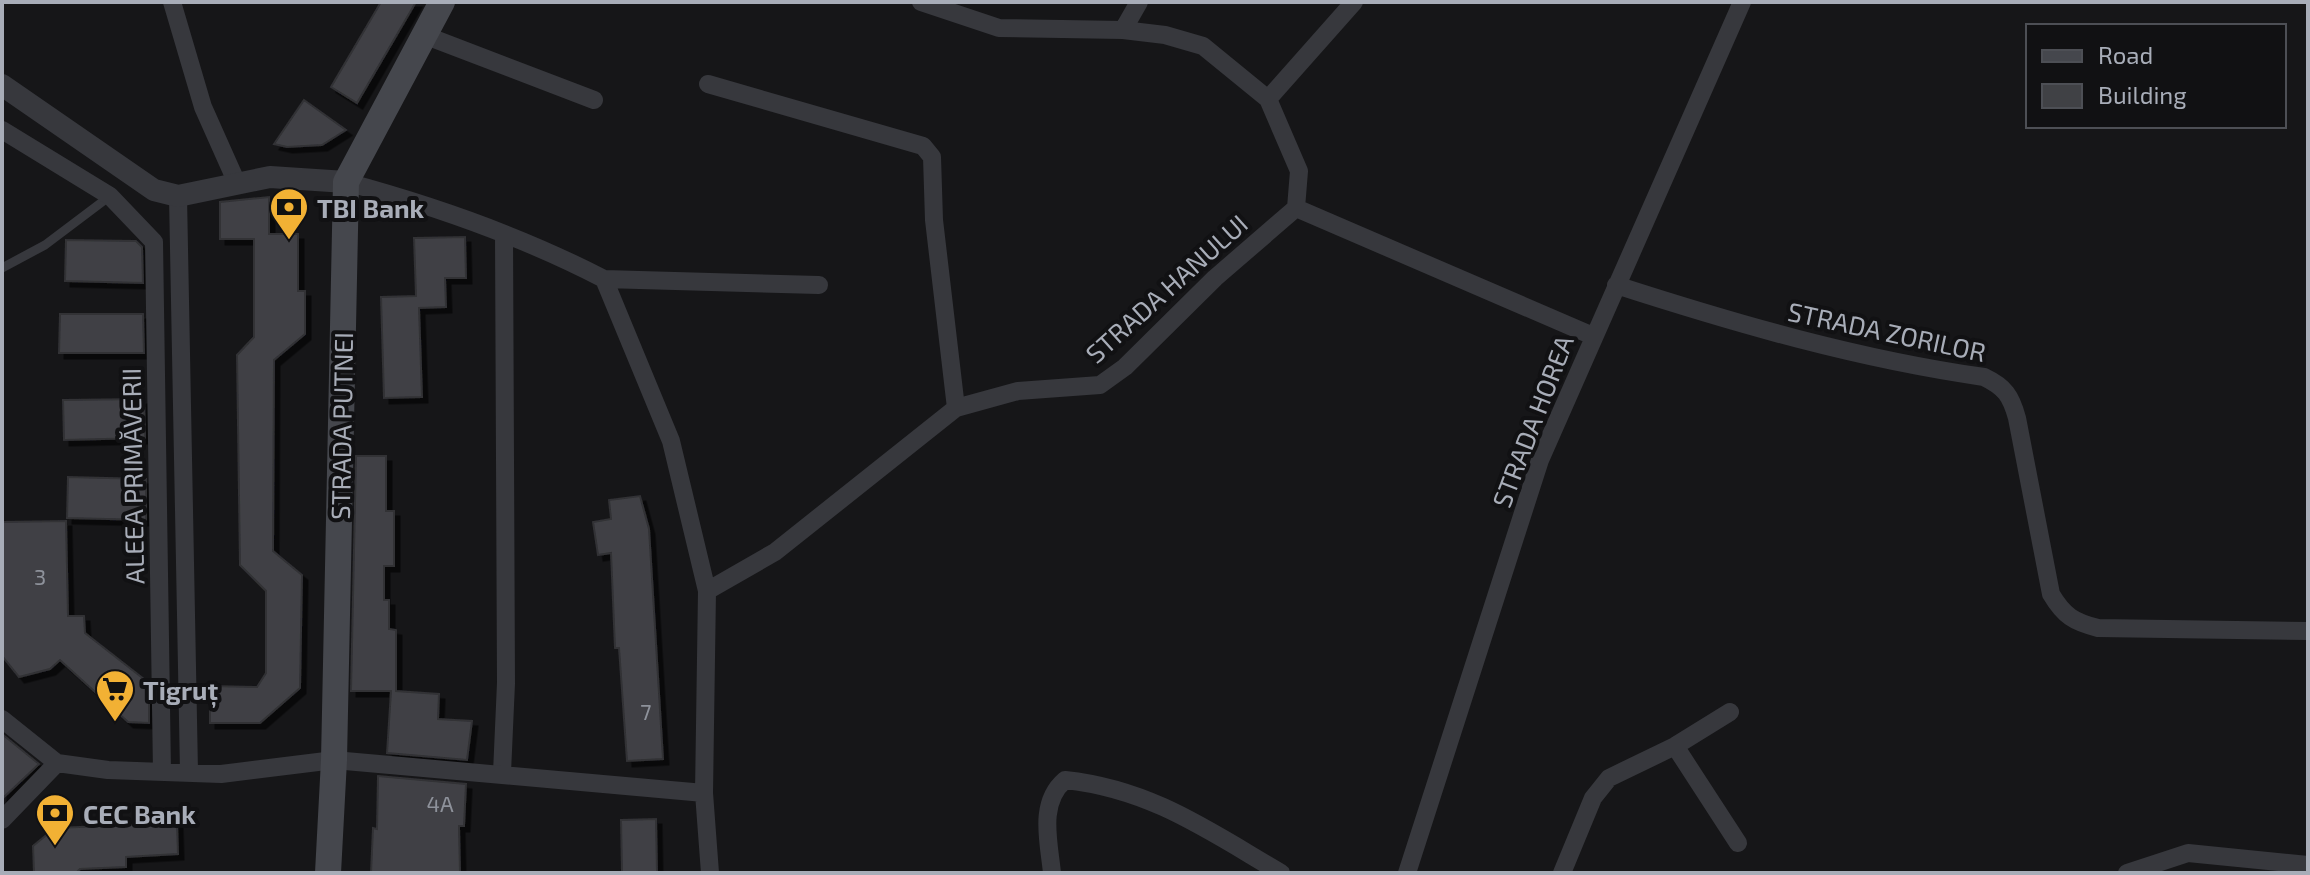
<svg xmlns="http://www.w3.org/2000/svg" width="2310" height="875" font-family="'Exo 2',sans-serif">
<style>
.building{fill:#404145;stroke:#303034;stroke-width:2;filter:url(#shadow)}
.lines{fill:none;stroke-linecap:round;stroke-linejoin:round}
.service{stroke:#37383d;stroke-width:9}
.minor{stroke:#37383d;stroke-width:18}
.tertiary{stroke:#37383d;stroke-width:22}
.secondary{stroke:#45474d;stroke-width:26}
.labels{text-anchor:middle;dominant-baseline:central;stroke-width:8;stroke-linejoin:round;paint-order:stroke}
.number-label{font-size:22px;fill:#8e929b}
.poi-label{font-size:26px;font-weight:bold;fill:#a8adb8;stroke:#111113;text-anchor:start}
.street-label{font-size:26px;fill:#a8adb8;stroke:#111113}
</style>
<defs>
<filter id="shadow"><feDropShadow dx="5.5" dy="5.5" stdDeviation="0" flood-color="#0009"/></filter>
</defs>
<rect width="100%" height="100%" fill="#161618"/>
<path class="building" d="M381 2H416L357 103 331 87Z
M304 100 346 130 322 145 287 147 274 144Z
M269 197V234H298V291H305V334L274 360 273 551 302 575 300 688 260 723H210V686L257 687 266 673V591L240 565 237 355 254 337V239H220V202Z
M465 237 466 278H445L446 307 419 308 422 397 384 398 381 297 416 296 414 238Z
M66 240 136 241 142 247 143 283 65 281Z
M60 314H143L144 353H59Z
M144 399 145 438 64 440 63 400Z
M356 456H386V511H394V566H384V600H389V629L396 630V691L439 694 438 719 472 721 467 760 387 753 391 691H351Z
M68 477 146 479V520L67 518Z
M640 496 649 529 663 759 627 761 619 648H615L611 553 598 555 593 522 611 519 609 500Z
M66 521 68 616H84L85 633 149 683V723L128 722 60 660 50 669 19 677 2 656V522Z
M2 734 39 764 2 799Z
M378 776 466 784 464 826H459L460 873H371L373 828 377 829Z
M656 819 657 873H622L621 820Z
M177 823 178 854 126 857V867L80 869 76 873H34L33 846 55 828Z"/>
<g class="lines">
<path class="service" d="M2 268 45 245 110 196"/>
<path class="minor" d="M172 2 203 107 236 181
M921 2 999 28 1123 30 1165 35 1203 46 1268 99 1299 171 1296 208
M1123 30 1139 2
M424 35 594 100
M708 84 923 146 932 157 934 220 956 408
M1268 99 1354 2
M2 130 110 196 154 242 162 772
M346 182C435 206 523 237 604 279L671 441 707 591 704 793 710 873
M178 196 189 772
M604 279 819 285
M1616 285C1737 324 1858 359 1984 377 2005 387 2011 396 2017 418L2051 594C2064 616 2074 622 2098 628L2308 631
M707 591 775 552 956 408 1018 391 1100 385 1125 367 1215 278 1296 208 1593 336
M2 719 57 763 108 770 221 774 334 760 704 793
M1675 746 1738 843
M502 773 506 683 504 235
M2 820 57 763
M1052 873C1049 842 1038 803 1065 780 1151 789 1209 831 1281 873
M1407 873 1540 460 1742 2
M1562 873 1593 798 1609 778 1675 746 1730 712
M2127 873 2188 853 2308 865"/>
<path class="tertiary" d="M2 85 154 190 178 196 270 177 346 182"/>
<path class="secondary" d="M328 873 334 760 346 182 442 2"/>
</g>
<defs>
<symbol id="bank-pin" viewBox="-11 -11 22 30"><path d="M0 17L-7.5 6A9.5 9.5 0 1 1 7.5 6Z" fill="#f2b134" stroke="#111113"/><path d="M-6-4H6V4H-6ZM0-2.3a2.3 2.3 0 1 0 0 4.6a2.3 2.3 0 1 0 0-4.6Z" fill="#111"/></symbol>
<symbol id="supermarket-pin" viewBox="-11 -11 22 30"><path d="M0 17L-7.5 6A9.5 9.5 0 1 1 7.5 6Z" fill="#f2b134" stroke="#111113"/><path d="M-6-5.5h2.5l.6 2H6L4.5 2H-2.5L-4.4-4H-6ZM-1.5 3.2a1.3 1.3 0 1 0 .1 0ZM3 3.2a1.3 1.3 0 1 0 .1 0Z" fill="#111"/></symbol>
</defs>
<g fill-rule="evenodd">
<use href="#bank-pin" x="267" y="185" width="44" height="60"/>
<use href="#supermarket-pin" x="93" y="667" width="44" height="60"/>
<use href="#bank-pin" x="33" y="791" width="44" height="60"/>
</g>
<g class="labels">
<g class="number-label">
<text x="40" y="576">3</text>
<text x="646" y="711">7</text>
<text x="440" y="803">4A</text>
</g>
<g class="poi-label">
<text x="317" y="207">TBI Bank</text>
<text x="143" y="689">Tigruț</text>
<text x="83" y="813">CEC Bank</text>
</g>
<g class="street-label">
<text transform="translate(1166 288) rotate(-42)">STRADA HANULUI</text>
<text transform="translate(1887 331) rotate(12)">STRADA ZORILOR</text>
<text transform="translate(1532 421) rotate(-69)">STRADA HOREA</text>
<text transform="translate(341 426) rotate(-89)">STRADA PUTNEI</text>
<text transform="translate(132 476) rotate(-91)">ALEEA PRIMĂVERII</text>
</g>
</g>
<rect width="2310" height="875" fill="none" stroke="#a8adb8" stroke-width="8"/>
<rect x="2026" y="24" width="260" height="104" fill="#111113" stroke="#4d4f55" stroke-width="2"/>
<rect x="2042" y="50" width="40" height="12" fill="#45474d" stroke="#4d4f55" stroke-width="2"/>
<text x="2098" y="64" font-size="24" fill="#a8adb8">Road</text>
<rect x="2042" y="84" width="40" height="24" fill="#404145" stroke="#4d4f55" stroke-width="2"/>
<text x="2098" y="104" font-size="24" fill="#a8adb8">Building</text>
</svg>
